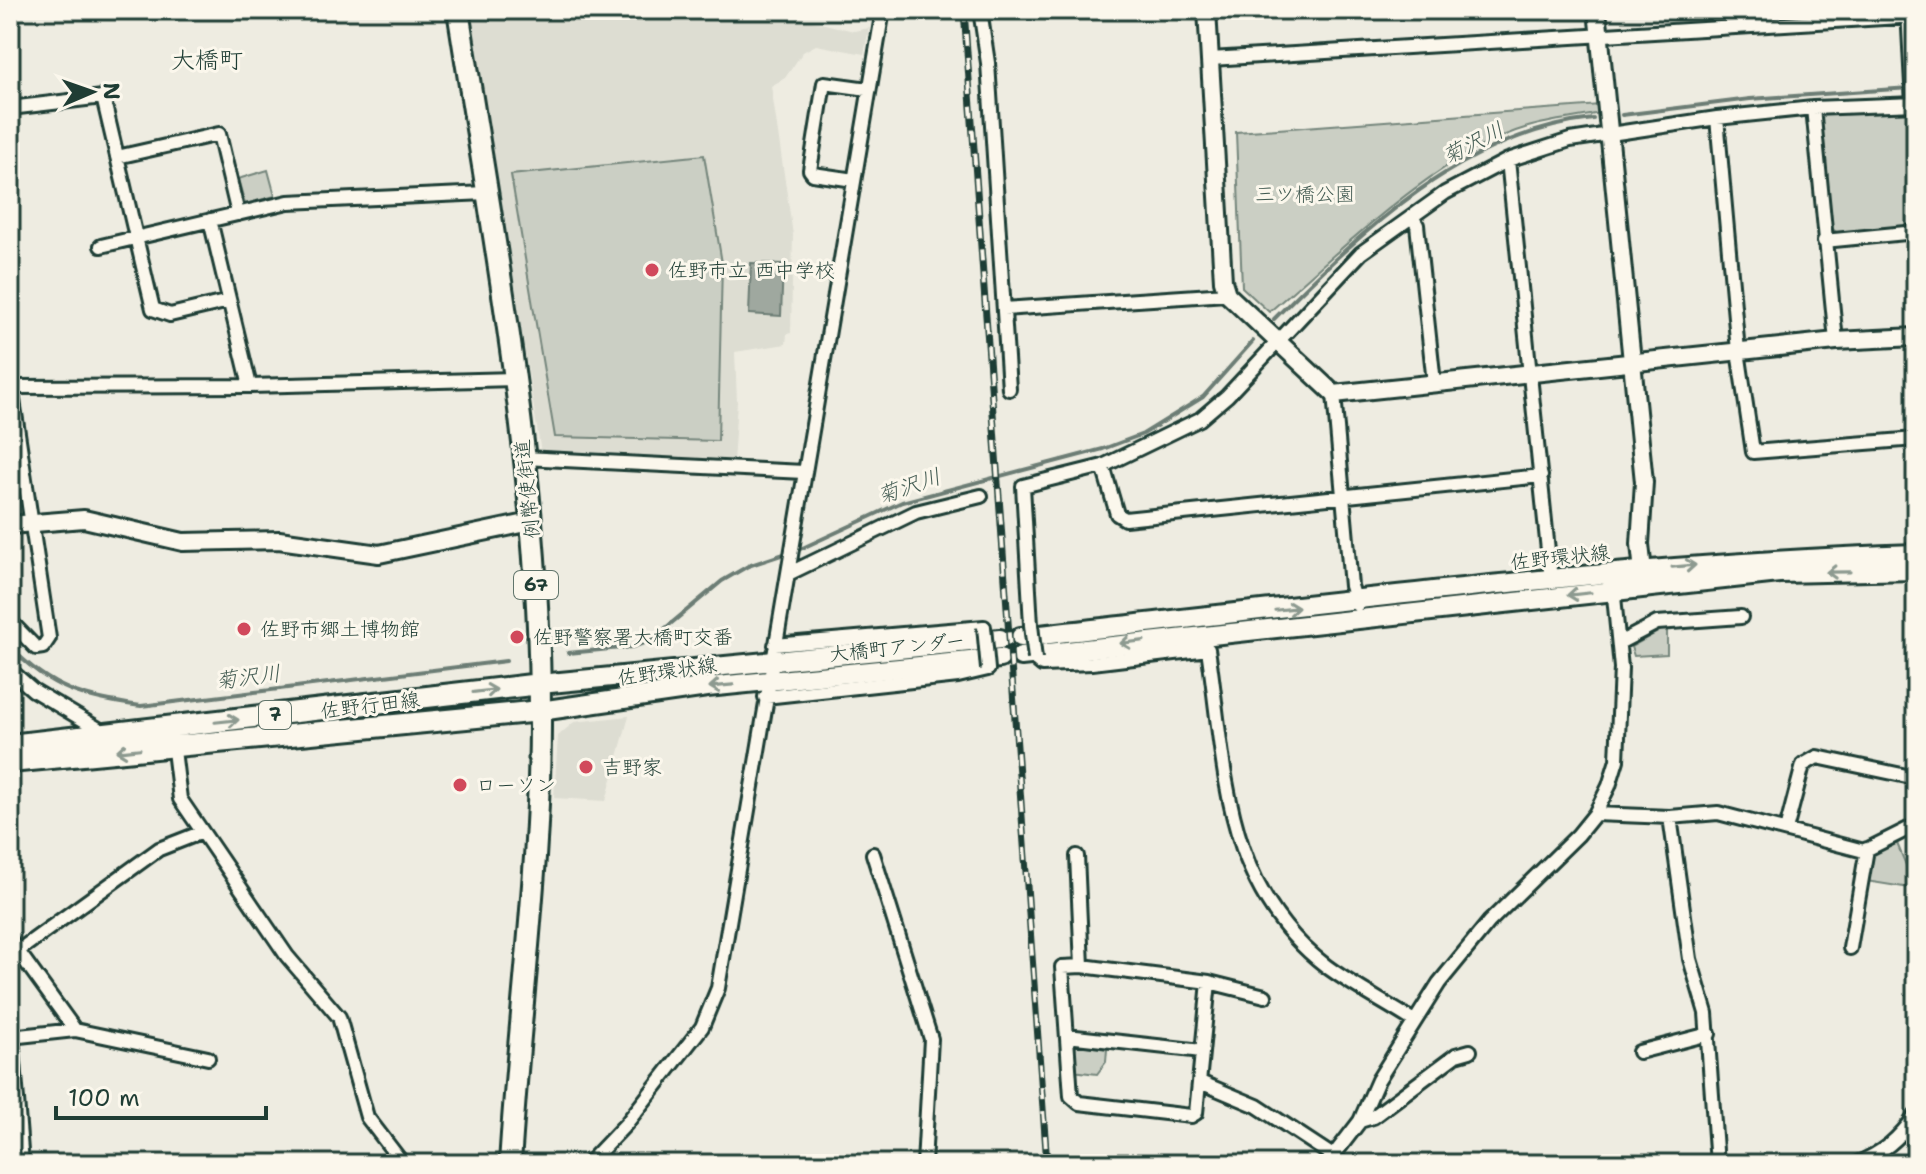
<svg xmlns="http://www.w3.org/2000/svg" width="1926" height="1174" font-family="'Shantell Sans','Klee One',sans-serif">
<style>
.built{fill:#ddddd2}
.green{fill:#cbcfc4;stroke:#75867c;stroke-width:2}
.water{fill:#9fa89f;stroke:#6c7d74;stroke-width:2}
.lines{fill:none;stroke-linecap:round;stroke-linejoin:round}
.stream{stroke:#6c7d74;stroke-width:4}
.minor-casing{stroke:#1f3d34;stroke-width:18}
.tertiary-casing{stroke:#1f3d34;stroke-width:22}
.secondary-casing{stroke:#1f3d34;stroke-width:24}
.primary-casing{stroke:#1f3d34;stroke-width:26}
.minor{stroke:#fbf7ec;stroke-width:12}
.tertiary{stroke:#fbf7ec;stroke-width:16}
.secondary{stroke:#fbf7ec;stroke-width:18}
.primary{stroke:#fbf7ec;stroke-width:20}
.rail-casing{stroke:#1f3d34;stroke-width:7}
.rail{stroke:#fbf7ec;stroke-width:4;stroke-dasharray:12;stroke-linecap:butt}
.minor-bridge-casing{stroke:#1f3d34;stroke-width:18;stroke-linecap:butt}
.minor-bridge{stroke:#fbf7ec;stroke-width:12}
.oneway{stroke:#8d9a90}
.poi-dot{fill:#d1495b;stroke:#fbf7ec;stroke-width:3}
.labels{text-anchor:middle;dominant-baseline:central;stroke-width:6;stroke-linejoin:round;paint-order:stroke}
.shield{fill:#fbf7ec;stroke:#61756b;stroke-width:2}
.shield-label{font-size:18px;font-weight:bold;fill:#1f3d34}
.park-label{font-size:20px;fill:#415a51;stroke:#fbf7ec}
.poi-label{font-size:20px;fill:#1f3d34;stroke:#fbf7ec;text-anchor:start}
.street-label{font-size:20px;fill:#1f3d34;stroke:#fbf7ec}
.water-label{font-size:22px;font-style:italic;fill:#455d54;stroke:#fbf7ec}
.quarter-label{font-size:24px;fill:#1f3d34;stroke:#fbf7ec}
</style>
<rect width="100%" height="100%" fill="#eeece1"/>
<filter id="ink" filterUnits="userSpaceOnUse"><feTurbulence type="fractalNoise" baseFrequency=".0125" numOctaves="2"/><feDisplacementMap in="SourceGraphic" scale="16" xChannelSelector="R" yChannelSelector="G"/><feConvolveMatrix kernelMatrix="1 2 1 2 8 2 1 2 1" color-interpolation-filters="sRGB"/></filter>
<g filter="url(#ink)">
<path class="built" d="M471 10H765L854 31 869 28 864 54 816 45 803 52 785 78 771 86 793 235 791 333 787 334 786 344 735 352 737 402 733 463 541 453Z
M629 716 606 801 554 798 558 736 574 722Z"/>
<path class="green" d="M1600 105V113C1577 118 1551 120 1528 127 1438 153 1340 251 1269 312L1242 287 1236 132Z
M1910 109 1916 225 1839 234 1830 227 1820 124 1824 114Z
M704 155 722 263 718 441 555 437 511 175Z
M268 170 275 196 245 204 238 179Z
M1667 627V654L1634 656 1631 647Z
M1896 841 1916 889 1866 881 1873 853Z
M1073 1044 1107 1049 1106 1062 1097 1074 1073 1071Z"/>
<path class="water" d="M751 263 783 264 781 316 749 314Z"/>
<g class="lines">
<path class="stream" d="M1622 115 1750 99 1910 88
M1274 319C1362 231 1463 133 1593 119
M796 551 902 502 1103 449 1143 434 1203 397 1253 341
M10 647C53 691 82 697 141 706L506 661
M568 653 632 647 650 641 722 581 748 566 787 553"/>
<defs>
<path id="minor" d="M980 10 988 63 1009 389
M1908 10 1913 104
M1210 59 1916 16
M10 108 103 97 153 309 170 315 229 301
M1813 108 1836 341
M1717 118 1738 351 1753 452 1916 439
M117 157 219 134 238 214
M1508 160 1551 580
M854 180 813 174 810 170 824 83 868 89
M1412 217 1417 225 1434 383
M210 220 250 386
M1824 241 1916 232
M101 246 288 202 486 193
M1004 309 1227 294
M11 387 250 386 515 379
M1334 394 1351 586 1357 605
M524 458 804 472
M1103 466 1117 514 1125 519 1541 476
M788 574 916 512 981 496
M10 621 36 648 43 647 49 638 10 380
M1031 625 1023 486 1103 466 1200 419 1227 396 1361 253 1445 193 1508 160 1570 140 1717 118 1813 108 1916 104
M1619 643 1657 623 1741 617
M775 645 984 627
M1035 659 1042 665 1092 663 1208 649C1226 767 1222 886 1326 966 1353 986 1386 1003 1414 1021
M10 670 33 690 107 734
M765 697 958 676 988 669
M173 742 180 799 287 956 339 1017 367 1117 403 1164
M1595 814 1670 817 1718 813 1864 851 1916 825
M1670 817 1690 959 1706 1013 1717 1164
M1786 830 1803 765 1817 757 1916 778
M873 854 931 1039 924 1164
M1077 856 1082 966
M10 940 75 1030
M1850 948 1867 849
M18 951 159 849 200 833
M1082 966 1209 982 1196 1113 1191 1116 1079 1103 1071 1096 1062 967Z
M1209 982 1265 996
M12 1036 22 1164
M1067 1036 1202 1051
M10 1037 75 1030 208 1058
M1639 1052 1709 1034
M1200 1082 1257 1106 1333 1156
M1360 1121 1373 1117 1456 1055 1470 1051
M588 1164 626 1124 702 1027 718 988 883 10
M1327 1164 1360 1121 1378 1080 1439 983 1489 922 1578 835 1595 814 1609 786 1617 760 1621 668 1613 586
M1855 1164C1883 1153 1899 1139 1916 1115"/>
<path id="tertiary" d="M1207 10 1223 281 1227 294 1334 394 1836 341 1916 337
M1597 10 1644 482 1640 544 1644 581
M10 525 84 519 183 542 279 540 379 554 531 522"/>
<path id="secondary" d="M1021 637C1318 605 1617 564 1916 554
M1021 656 1779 573 1916 570
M540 684 1000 639
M540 711 707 687 1000 658"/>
<path id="primary" d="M458 10C494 242 540 476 540 712 541 860 519 1015 510 1164
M10 745 540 684
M10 762 540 711"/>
</defs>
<use href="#minor" class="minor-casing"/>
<use href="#tertiary" class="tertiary-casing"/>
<use href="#secondary" class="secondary-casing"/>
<use href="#primary" class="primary-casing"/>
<use href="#minor" class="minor"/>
<use href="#tertiary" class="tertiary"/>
<use href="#secondary" class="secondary"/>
<use href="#primary" class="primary"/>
<defs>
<path id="rail" d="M964 10 1047 1164"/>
</defs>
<use href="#rail" class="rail-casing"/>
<use href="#rail" class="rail"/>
<defs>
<path id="minor-bridge" d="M1031 625 1035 659
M984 627 988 669"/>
</defs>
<use href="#minor-bridge" class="minor-bridge-casing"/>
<use href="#minor-bridge" class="minor-bridge"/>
</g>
<defs><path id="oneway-shaft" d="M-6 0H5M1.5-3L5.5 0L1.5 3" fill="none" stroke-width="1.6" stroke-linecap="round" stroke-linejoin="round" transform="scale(2)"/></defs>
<g class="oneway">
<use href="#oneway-shaft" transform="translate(1684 566) rotate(-5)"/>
<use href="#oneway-shaft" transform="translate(1838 572) rotate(179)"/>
<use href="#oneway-shaft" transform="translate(1579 594) rotate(174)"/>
<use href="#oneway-shaft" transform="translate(1287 609) rotate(-6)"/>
<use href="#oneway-shaft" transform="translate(1132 642) rotate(173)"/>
<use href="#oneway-shaft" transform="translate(721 686) rotate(175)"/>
<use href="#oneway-shaft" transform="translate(485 691) rotate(-7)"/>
<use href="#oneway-shaft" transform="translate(227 721) rotate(-6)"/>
<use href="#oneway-shaft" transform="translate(128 750) rotate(174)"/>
</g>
</g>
<g class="poi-dot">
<circle cx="652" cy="270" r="8"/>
<circle cx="244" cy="629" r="8"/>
<circle cx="517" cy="637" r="8"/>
<circle cx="586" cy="767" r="8"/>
<circle cx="460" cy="785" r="8"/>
</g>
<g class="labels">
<g class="shield">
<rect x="514" y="571" width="44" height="28" rx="6"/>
<rect x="259" y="701" width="32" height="28" rx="6"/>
</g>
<g class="shield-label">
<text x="536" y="585">67</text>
<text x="275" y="715">7</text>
</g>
<g class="park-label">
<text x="1305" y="194">三ツ橋公園</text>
</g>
<g class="poi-label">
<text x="668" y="270">佐野市立 西中学校</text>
<text x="260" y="629">佐野市郷土博物館</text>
<text x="533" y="637">佐野警察署大橋町交番</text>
<text x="602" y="767">吉野家</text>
<text x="476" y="785">ローソン</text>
</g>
<g class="street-label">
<text transform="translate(527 489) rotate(-96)">例幣使街道</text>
<text transform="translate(1560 557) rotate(-6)">佐野環状線</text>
<text transform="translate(897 647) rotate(-6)">大橋町アンダー</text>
<text transform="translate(667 671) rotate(-8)">佐野環状線</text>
<text transform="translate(370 705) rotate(-7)">佐野行田線</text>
</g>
<g class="water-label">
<text transform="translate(1473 143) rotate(-27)">菊沢川</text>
<text transform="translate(909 486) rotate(-19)">菊沢川</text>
<text transform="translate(248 677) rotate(-7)">菊沢川</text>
</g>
<g class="quarter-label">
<text x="207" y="60">大橋町</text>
</g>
</g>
<rect width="1926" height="1174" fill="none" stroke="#fbf7ec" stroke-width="40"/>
<rect x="20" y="20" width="1886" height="1134" fill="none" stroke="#1f3d34" stroke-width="3" filter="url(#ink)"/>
<g transform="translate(92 92) rotate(88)" stroke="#fbf7ec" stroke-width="6" paint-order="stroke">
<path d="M0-6L14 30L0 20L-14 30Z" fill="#1f3d34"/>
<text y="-12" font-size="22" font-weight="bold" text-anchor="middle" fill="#1f3d34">N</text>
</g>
<path d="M56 1106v12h210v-12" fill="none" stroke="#1f3d34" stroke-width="4"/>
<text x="68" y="1106" font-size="24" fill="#1f3d34" stroke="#fbf7ec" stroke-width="6" paint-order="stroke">100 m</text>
</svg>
